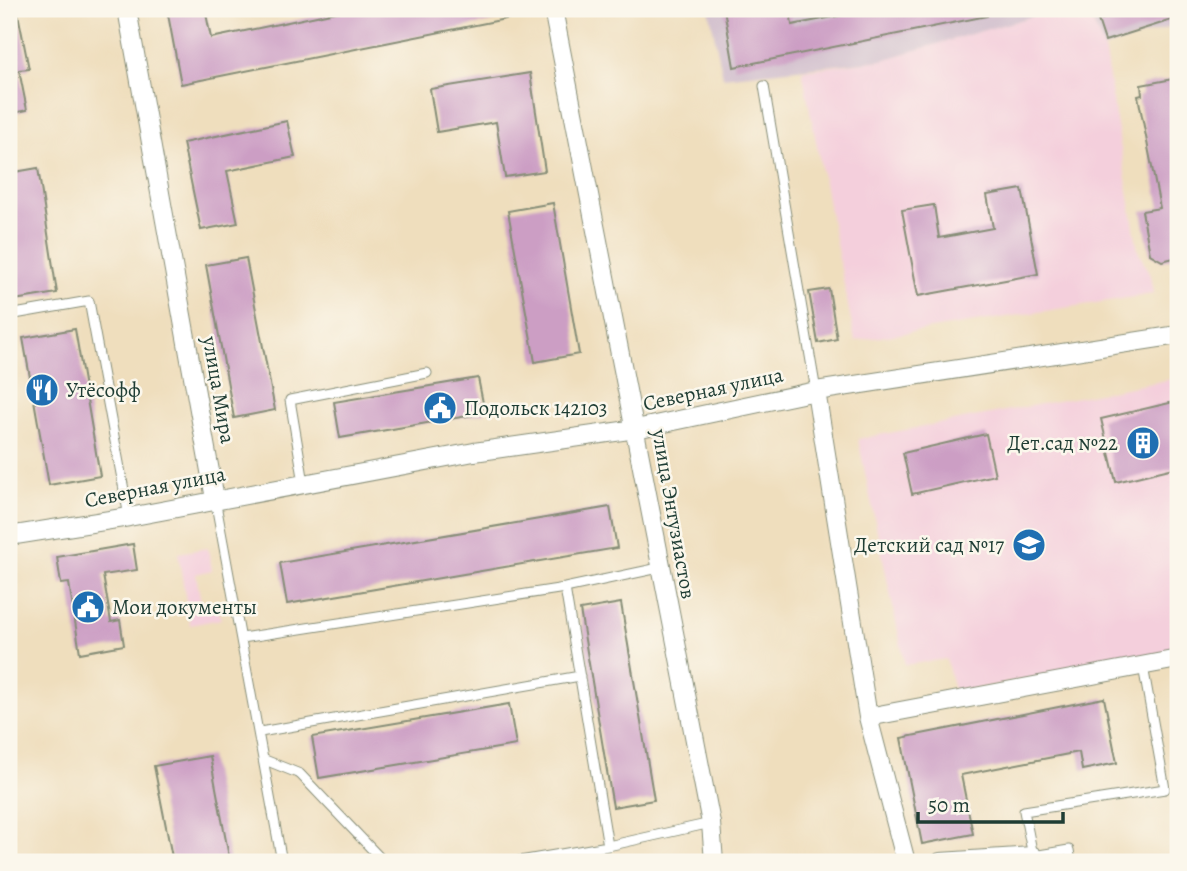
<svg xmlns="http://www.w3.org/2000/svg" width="1187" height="871" font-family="Alegreya,serif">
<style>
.built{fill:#f4cfdc}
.industrial{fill:#d0bdcc}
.building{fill:#cc9ec4}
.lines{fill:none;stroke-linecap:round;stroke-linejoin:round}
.service-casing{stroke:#878e78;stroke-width:11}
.minor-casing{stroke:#878e78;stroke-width:20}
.service{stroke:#fff;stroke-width:9}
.minor{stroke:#fff;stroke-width:18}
.labels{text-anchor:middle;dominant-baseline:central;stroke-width:5;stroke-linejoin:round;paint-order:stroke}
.street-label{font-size:21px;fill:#1f3d34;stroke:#fbf7ec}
.poi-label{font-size:21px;fill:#1f3d34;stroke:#fbf7ec;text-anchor:start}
</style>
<rect width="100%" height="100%" fill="#fbf7ec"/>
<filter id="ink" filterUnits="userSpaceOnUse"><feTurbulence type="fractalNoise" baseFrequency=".0143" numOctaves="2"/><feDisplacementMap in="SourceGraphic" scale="14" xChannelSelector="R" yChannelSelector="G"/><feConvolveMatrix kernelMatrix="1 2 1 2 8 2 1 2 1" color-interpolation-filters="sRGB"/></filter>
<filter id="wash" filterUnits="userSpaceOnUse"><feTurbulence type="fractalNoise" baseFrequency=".00686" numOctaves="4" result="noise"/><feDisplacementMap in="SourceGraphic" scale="28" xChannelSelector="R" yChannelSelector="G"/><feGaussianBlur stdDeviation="1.57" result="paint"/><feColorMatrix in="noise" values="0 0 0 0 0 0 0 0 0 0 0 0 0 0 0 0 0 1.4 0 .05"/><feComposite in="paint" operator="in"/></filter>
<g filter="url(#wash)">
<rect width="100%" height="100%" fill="#efdebd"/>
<path class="built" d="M1057 9H1087L1104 48 1138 251 1150 275 1153 294 855 341 802 70 882 60Z
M1178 378V650L955 693 946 659 905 665 858 439Z
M208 548 212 570 196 574 202 609 218 607 221 619 190 625 178 553Z"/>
<path class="industrial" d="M709 9H1057L882 60 723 77Z
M1087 9H1178V25L1104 48Z"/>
<g id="blocks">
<path class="building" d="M9 9H17L29 69 19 70 27 110 9 114Z
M167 9H205L211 38 350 9H519L520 16 181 84Z
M724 9H790L792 25 874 9H987V16L734 67Z
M1135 9H1178V18L1105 41 1098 20Z
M530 73 545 171 505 177 496 122 437 132 430 89Z
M1178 78V257L1162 261 1150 254 1142 211 1160 208 1138 96 1142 95 1141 85Z
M287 121 295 157 227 171 238 223 201 230 183 143Z
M38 168 57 293 14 300 9 265V173Z
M1022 189 1038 274 918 296 902 210 934 205 939 238 993 228 987 195Z
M553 203 579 354 535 362 508 211Z
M246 258 275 410 234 418 206 265Z
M829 289 837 339 818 343 809 292Z
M75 329 100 476 49 485 23 338Z
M478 378 485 413 340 438 334 402Z
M1178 401V467L1116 482 1101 419Z
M986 434 995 475 912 494 903 453Z
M610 507 617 548 287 604 280 563Z
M133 544 137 570 103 575 111 622 120 620 124 645 80 653 69 583 61 584 57 557Z
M621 603 654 800 613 807 580 610Z
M1104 698 1117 763 1082 770 1079 752 961 775 973 834 922 844 901 738Z
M509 704 516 745 319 778 312 737Z
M210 756 230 862H173L154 766Z"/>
</g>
</g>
<g filter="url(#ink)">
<use href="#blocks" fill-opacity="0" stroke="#878e78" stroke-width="2"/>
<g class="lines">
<defs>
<path id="service" d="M764 86 816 391
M9 315 89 301 129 517
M304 483 290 400 427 373
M215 499 282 862
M242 638 565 588 659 568
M260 732 580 676
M265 760 300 774 384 862
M608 846 711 823
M514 862 608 846 565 588
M1071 862 1069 850 1033 856 1024 811 1165 789 1143 666"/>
<path id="minor" d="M127 9 215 499
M553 9 711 823 714 862
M816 391 868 717 906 862
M9 536 129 517 474 452 636 429 816 391 1178 335
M868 717 1178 659
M940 862 1033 856"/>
</defs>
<use href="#service" class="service-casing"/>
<use href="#minor" class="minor-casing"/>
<use href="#service" class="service"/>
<use href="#minor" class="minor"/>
</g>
</g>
<defs>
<symbol id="restaurant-disc" viewBox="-11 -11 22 22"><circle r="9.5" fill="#1f6fb2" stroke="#fbf7ec"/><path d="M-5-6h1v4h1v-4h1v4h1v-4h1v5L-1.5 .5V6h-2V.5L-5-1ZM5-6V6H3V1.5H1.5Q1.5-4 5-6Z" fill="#fff"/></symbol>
<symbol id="civic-disc" viewBox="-11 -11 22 22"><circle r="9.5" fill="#1f6fb2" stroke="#fbf7ec"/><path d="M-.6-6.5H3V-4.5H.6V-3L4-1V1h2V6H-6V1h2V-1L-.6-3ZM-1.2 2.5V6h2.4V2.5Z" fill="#fff"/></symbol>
<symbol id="building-disc" viewBox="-11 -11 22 22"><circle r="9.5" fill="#1f6fb2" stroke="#fbf7ec"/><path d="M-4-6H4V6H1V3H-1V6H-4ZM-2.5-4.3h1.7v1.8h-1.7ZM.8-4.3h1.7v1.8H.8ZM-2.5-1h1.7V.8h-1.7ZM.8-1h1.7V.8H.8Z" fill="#fff"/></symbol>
<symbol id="school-disc" viewBox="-11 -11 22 22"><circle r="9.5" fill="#1f6fb2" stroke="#fbf7ec"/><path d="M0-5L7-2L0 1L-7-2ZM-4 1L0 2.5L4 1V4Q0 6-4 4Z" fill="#fff"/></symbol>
</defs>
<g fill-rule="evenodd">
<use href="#restaurant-disc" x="23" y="371" width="38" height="38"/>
<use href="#civic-disc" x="421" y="389" width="38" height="38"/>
<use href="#building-disc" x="1124" y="424" width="38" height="38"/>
<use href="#school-disc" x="1010" y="526" width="38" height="38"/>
<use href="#civic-disc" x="69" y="588" width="38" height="38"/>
</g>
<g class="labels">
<g class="street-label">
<text transform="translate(713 389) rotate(-12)">Северная улица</text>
<text transform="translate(219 390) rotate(80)">улица Мира</text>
<text transform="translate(155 487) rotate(-11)">Северная улица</text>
<text transform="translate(674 514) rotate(80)">улица Энтузиастов</text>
</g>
<g class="poi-label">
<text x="66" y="390">Утёсофф</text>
<text x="464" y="408">Подольск 142103</text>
<text x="1118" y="443" text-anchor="end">Дет.сад №22</text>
<text x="1004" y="545" text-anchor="end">Детский сад №17</text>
<text x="112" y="607">Мои документы</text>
</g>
</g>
<rect width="1187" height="871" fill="none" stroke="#fbf7ec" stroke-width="35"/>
<path d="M918 812v10h145v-10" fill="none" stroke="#1f3d34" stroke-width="3.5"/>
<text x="928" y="812" font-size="21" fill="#1f3d34" stroke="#fbf7ec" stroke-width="5" paint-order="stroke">50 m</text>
</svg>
